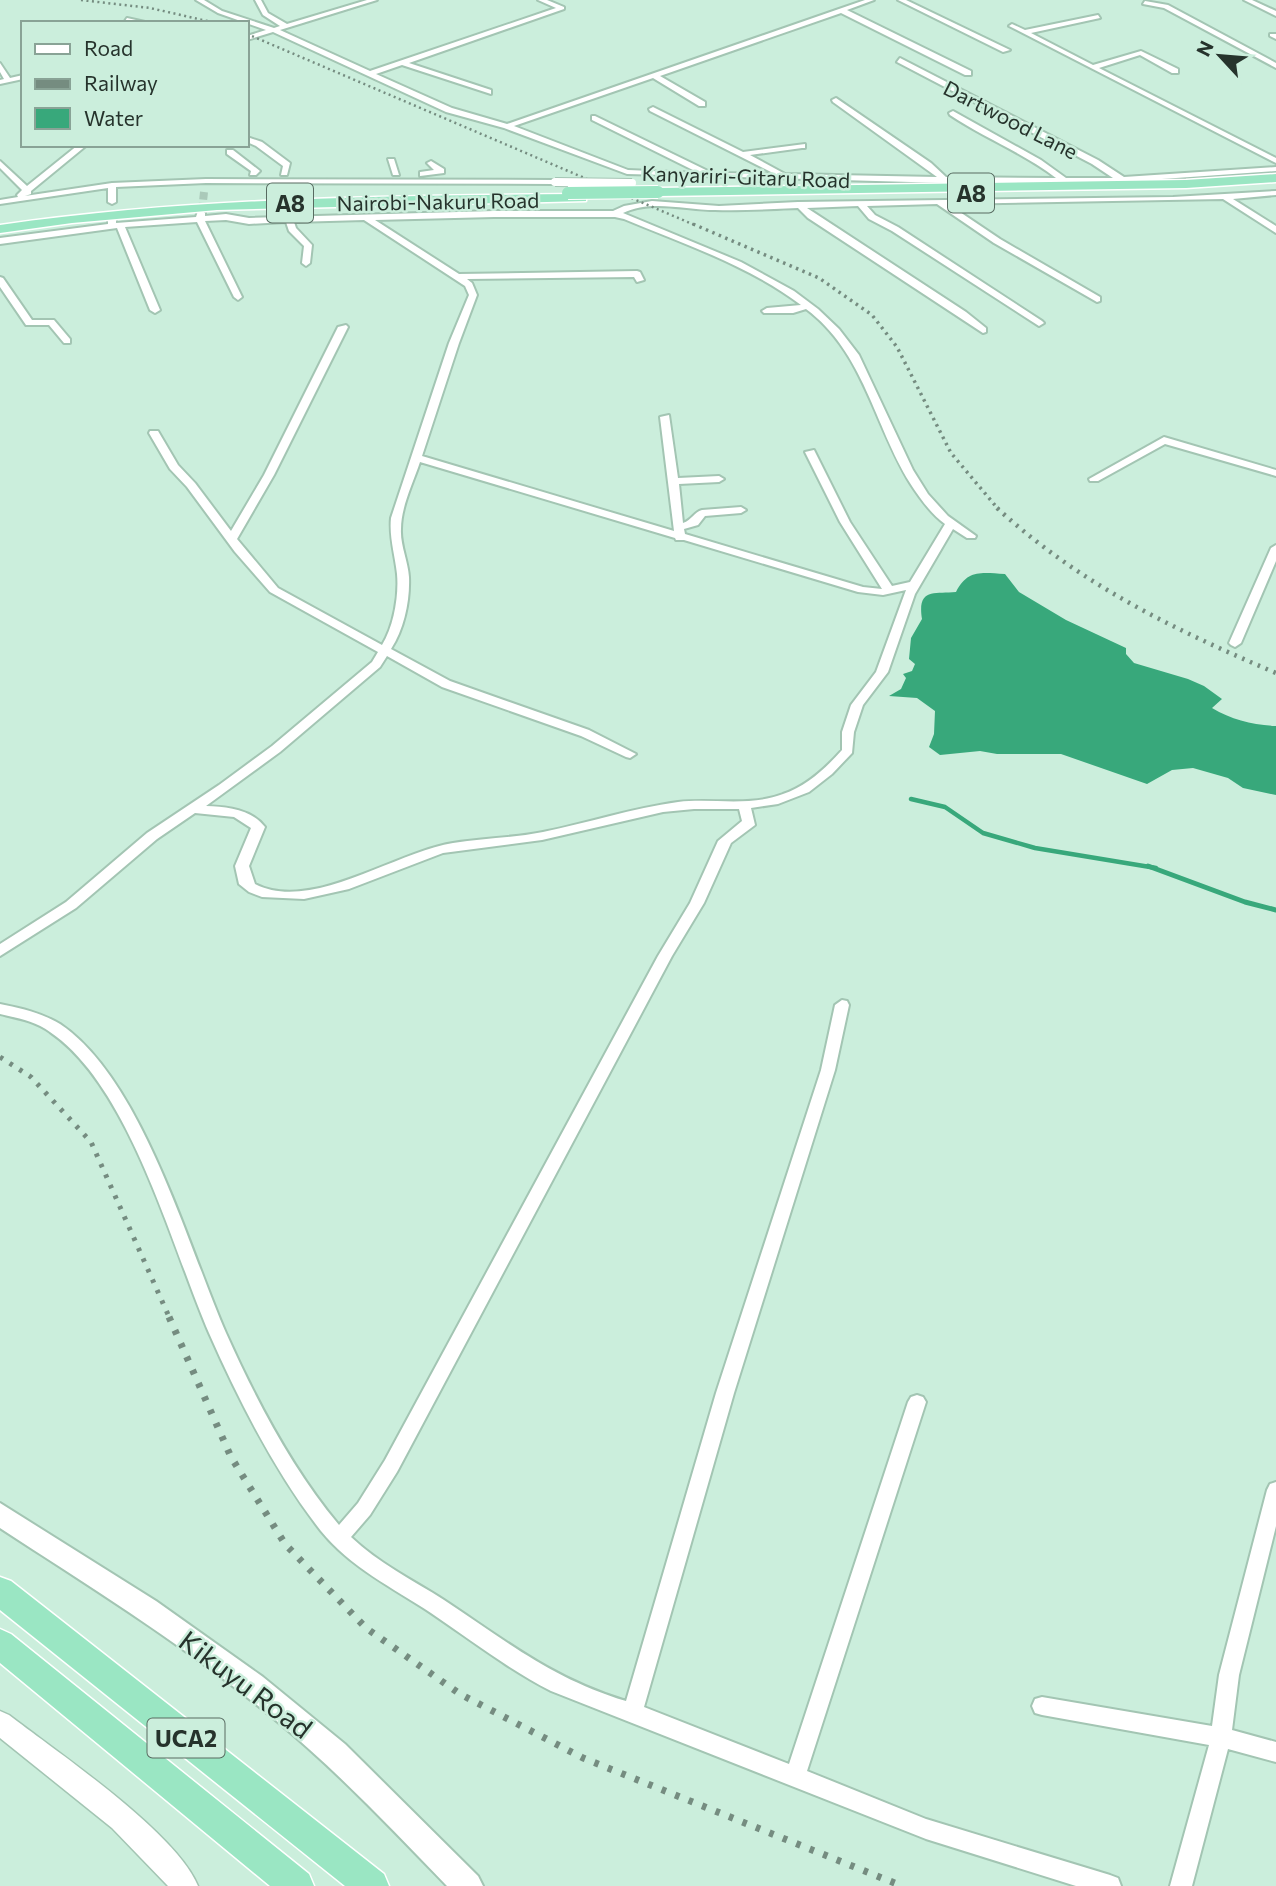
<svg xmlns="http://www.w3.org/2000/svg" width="1276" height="1886" font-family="Commissioner,sans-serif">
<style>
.water{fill:#38a87b}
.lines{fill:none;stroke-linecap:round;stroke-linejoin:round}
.stream-far1{stroke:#38a87b;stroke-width:4.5}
.stream{stroke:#38a87b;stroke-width:5}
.minor-tunnel{stroke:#aac9b9;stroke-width:8;stroke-dasharray:8 3.5;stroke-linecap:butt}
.minor-casing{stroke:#a3c5b3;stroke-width:4}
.tertiary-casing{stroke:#a3c5b3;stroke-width:3}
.secondary-casing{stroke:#a3c5b3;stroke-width:4}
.trunk-casing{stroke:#fff;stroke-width:3}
.minor{fill:#fff;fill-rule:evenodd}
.tertiary{fill:#fff;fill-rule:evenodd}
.secondary{fill:#fff;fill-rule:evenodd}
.trunk{fill:#9ae6c3;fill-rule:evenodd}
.rail-far4{stroke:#758c80;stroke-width:2.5;stroke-dasharray:2 3.5;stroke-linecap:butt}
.rail-far3{stroke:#758c80;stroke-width:3.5;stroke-dasharray:2.5 4.5;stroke-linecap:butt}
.rail-far2{stroke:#758c80;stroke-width:4.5;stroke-dasharray:2.5 6;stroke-linecap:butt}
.rail-far1{stroke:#758c80;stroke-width:5;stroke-dasharray:3.5 8;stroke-linecap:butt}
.rail{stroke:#758c80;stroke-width:7;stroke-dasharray:4.5 10;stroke-linecap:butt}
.minor-bridge-casing{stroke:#a3c5b3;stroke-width:10;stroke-linecap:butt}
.trunk-bridge-casing{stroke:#fff;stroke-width:14;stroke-linecap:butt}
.minor-bridge{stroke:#fff;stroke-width:8}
.trunk-bridge{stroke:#9ae6c3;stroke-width:12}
.labels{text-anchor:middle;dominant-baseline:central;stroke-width:5;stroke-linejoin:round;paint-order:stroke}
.far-street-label{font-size:21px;fill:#26332c;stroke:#cbeedc}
.shield{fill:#cbeedc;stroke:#586b61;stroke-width:2}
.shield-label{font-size:23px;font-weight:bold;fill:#26332c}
.near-street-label{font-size:28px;fill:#26332c;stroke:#cbeedc}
</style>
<rect width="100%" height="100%" fill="#cbeedc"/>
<path class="water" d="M1005 574 1019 592 1066 620 1126 648V654L1134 663 1188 679 1204 686 1222 699 1212 708C1232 720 1253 725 1276 726V795L1243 788 1228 778 1193 768 1172 770 1147 784 1061 754H997L980 751 940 755 929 747 934 734 935 711 917 698 889 696 901 689 906 678 903 674 912 671 915 664 909 659 911 638 922 619C917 588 934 594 956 592 968 569 981 573 1005 574Z"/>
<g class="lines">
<path class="stream-far1" d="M911 799 945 807 983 833 1035 848 1156 868"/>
<path class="stream" d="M1148 866 1245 902 1276 910"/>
<path class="minor-tunnel" d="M202 211 204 192"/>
<defs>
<path id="minor" d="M196 0H204L222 11 274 28 280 26 263 15 255 0H261L268 13 287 24 367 0H377L280 30 370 71 556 8 538 0H547L564 7V9L409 63 491 90V94L402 65 376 74 452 108 507 124 839 9 865 0H874L847 10 971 71V75H965L841 13 660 76 705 102V106H699L653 78 514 126 628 170 699 173 592 120V116H595L712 173 775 174 650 111 649 109 653 107 743 152 805 144V148H802L750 155 785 174 937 177 833 102 832 100 836 98 931 163 946 177 1056 178C1024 153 984 138 950 115L949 113 953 111 1041 160 1066 178H1113L1092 164 897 62 900 58 1098 160 1124 177 1276 167V171L1119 182 1065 183H946L627 174 504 128 446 112 273 32 247 40V36L266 30 218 13Z
M898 0H906L1010 50 1003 52Z
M1244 0H1252L1276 11V16Z
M1145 1 1168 5 1276 63V68L1164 8 1143 4Z
M1098 15 1100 18 1031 33 1093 65 1141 51 1178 69V73H1172L1140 55 1099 68 1276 158V163L1009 26 1012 24 1025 30Z
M127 18 145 22 146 23 125 21Z
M1270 34H1276V39L1270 36Z
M0 63 10 78 23 75V79L0 84V80L4 79 0 72Z
M247 137 262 142 290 163 287 175H281L283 166 256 146 247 142Z
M78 145H87L31 191V194L25 196 112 183 206 179 555 180 559 182 555 184 206 183 116 187V202L112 204 108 202V188L0 204V200L18 197 17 195 22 190 0 168V161L27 186Z
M227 150H233L260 171 256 175H250L251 171 227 154Z
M388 159H394L399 175H393Z
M431 161 444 169V173L420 176V172L434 170 427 163Z
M1276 191V195L1233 199 1276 226V233L1223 199 948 204 1000 239 1100 297V301L1097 302 994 243 937 204 867 206 875 215 898 227 1042 321 1044 323 1039 326 892 231 869 219 858 206 807 208 966 312 986 328V332L983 333 808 218 798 208C770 209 742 211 715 210 685 210 651 199 623 213L741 262 794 291 818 309 839 329 859 355 913 470 928 494 948 516 976 536 975 538H967L953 529 915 594 888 672 863 705 854 732 852 753 832 774 809 792 778 804 751 808 755 825 731 843 704 903 672 956 397 1472 370 1515 351 1537C378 1563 413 1580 444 1600 506 1641 553 1679 626 1701L716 1393 821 1070 835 1005 842 1000 847 1001 849 1005 835 1070 734 1393 644 1707 789 1764 908 1402 911 1397 917 1395 923 1397 926 1402 807 1771 926 1819 1110 1875 1118 1878 1121 1886H1076L926 1839 551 1691C508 1669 471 1640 431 1613 393 1588 350 1567 321 1531 275 1472 239 1401 209 1333 171 1245 130 1086 50 1032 35 1021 17 1018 0 1014V1004C20 1008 42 1013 60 1024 142 1079 187 1244 226 1333 256 1400 292 1469 339 1525L358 1503 385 1460 658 956 690 903 718 841 742 821 739 809H694L663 812 542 840 443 853 349 889 304 899 262 897 249 892 239 884 235 866 251 828 234 817 195 813 157 839 76 908 0 956V944L66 902 147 833 219 785 272 746 372 662 378 652 270 592 235 552 187 487 170 469 149 433 150 431H158L178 465 195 483 231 531 264 475 338 327 346 325 348 327 274 475 237 539 278 588 382 645C394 626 399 595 397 574 395 555 389 537 391 518L449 343 469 295 465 286 364 220 294 222 296 228 312 245 310 263 306 266 302 263 304 246 289 231 286 222 249 224 226 220 205 221 242 297 238 300 234 297 197 222 125 227 160 310 155 313 150 310 117 228 0 244V238L108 224V217L112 214 116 217V223L196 217 198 211 201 210 205 213V216L226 214 249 218 494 211H613L624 206 652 201 719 206 798 202 1173 197ZM494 217H615L624 219C684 244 748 265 801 305L767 308 762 311 764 313H793L806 309C864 352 874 425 910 483 919 497 931 514 945 524L910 582 892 586 850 522 814 450 805 452 840 522 882 589 863 587 685 534 684 529 698 525 705 516 741 513 746 510 741 507 702 510C694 512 692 520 683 523L679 484 719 482 724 479 719 476 678 478 669 415 660 417 674 531 422 456 459 343 477 295 472 283 467 279 634 277 637 282 644 280 640 272 637 271 459 274 375 220ZM420 462 675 538 676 540H684L858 592 883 595 906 590 876 672 851 705 842 732V750C826 768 807 786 783 794 750 807 712 798 678 802 632 808 588 823 543 832 513 838 483 838 453 843 395 852 311 913 255 884L249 866 265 827C251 809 228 807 206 806L280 752 380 667 387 656 442 687 581 736 626 757 630 758 636 754 589 730 450 681 391 649C404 629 410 601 409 577 408 561 400 545 401 529 401 507 413 483 420 462Z
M0 277 3 278 32 320H54L70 339V343H64L49 325H26L0 287Z
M1164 437 1276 470V476L1165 444 1098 481H1090L1089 479Z
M1276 545V561L1241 643 1235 647 1231 645 1229 643 1271 548Z
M1276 1482V1526L1239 1675 1232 1730 1276 1742V1762L1228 1749 1192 1886H1170L1209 1745 1042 1715 1035 1713 1032 1706 1035 1699 1042 1697 1212 1726 1219 1675 1267 1490 1270 1484Z"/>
<path id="tertiary" d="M0 1711 9 1715C57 1752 176 1832 198 1886H168L112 1828 0 1738Z"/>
<path id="secondary" d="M0 1503 156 1601 263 1677 345 1744 478 1876 483 1886H447C393 1830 339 1773 279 1723 192 1650 95 1590 0 1528Z"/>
<path id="trunk" d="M1276 174V182L1186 188 658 196 651 192 658 188 1186 180Z
M581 194 586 195V201L217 210 72 223 0 233V225C193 197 386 196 581 194Z
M0 1577 11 1581 384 1874 389 1886H345L0 1610Z
M0 1629 11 1634 309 1874 314 1886H270L0 1663Z"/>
</defs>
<use href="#minor" class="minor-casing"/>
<use href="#tertiary" class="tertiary-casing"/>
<use href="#secondary" class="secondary-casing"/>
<use href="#trunk" class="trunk-casing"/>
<use href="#minor" class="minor"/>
<use href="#tertiary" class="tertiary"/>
<use href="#secondary" class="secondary"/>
<use href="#trunk" class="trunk"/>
<path class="rail-far4" d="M81 0 150 8 216 23
M247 34 697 226"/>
<path class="rail-far3" d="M693 224 819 278 872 315 897 347 951 453 999 510"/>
<path class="rail-far2" d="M997 508C1081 585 1173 629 1276 673"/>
<path class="rail-far1" d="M0 1057 31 1077 91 1142 170 1319"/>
<path class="rail" d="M169 1317 231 1457 285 1544 366 1628 460 1694 583 1758 902 1886"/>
<defs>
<path id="minor-bridge" d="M555 182 632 183"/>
<path id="trunk-bridge" d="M568 193 658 192"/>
</defs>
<use href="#minor-bridge" class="minor-bridge-casing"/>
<use href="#trunk-bridge" class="trunk-bridge-casing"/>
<use href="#minor-bridge" class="minor-bridge"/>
<use href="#trunk-bridge" class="trunk-bridge"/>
</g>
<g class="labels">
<g class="far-street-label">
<text transform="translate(1011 119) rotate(27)">Dartwood Lane</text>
<text transform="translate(746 176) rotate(2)">Kanyariri-Gitaru Road</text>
<text transform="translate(438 201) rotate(-1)">Nairobi-Nakuru Road</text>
</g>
<g class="shield">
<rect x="948" y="173.5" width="46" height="39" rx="5"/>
<rect x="267" y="183.5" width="46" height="39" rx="5"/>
<rect x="147.5" y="1718.5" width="77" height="39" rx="5"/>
</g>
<g class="shield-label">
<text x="971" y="193">A8</text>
<text x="290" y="203">A8</text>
<text x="186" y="1738">UCA2</text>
</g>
<g class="near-street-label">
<text transform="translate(246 1684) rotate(37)">Kikuyu Road</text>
</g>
</g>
<rect x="21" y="21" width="228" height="126" fill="#cbeedc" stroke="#89a396" stroke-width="2"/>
<rect x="35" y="44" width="35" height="10" fill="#ffffff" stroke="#89a396" stroke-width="2"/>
<text x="84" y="56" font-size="21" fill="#26332c">Road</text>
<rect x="35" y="79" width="35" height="10" fill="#758c80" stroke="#89a396" stroke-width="2"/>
<text x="84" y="91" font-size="21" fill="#26332c">Railway</text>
<rect x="35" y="108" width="35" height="21" fill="#38a87b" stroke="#89a396" stroke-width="2"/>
<text x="84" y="126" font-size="21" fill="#26332c">Water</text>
<g transform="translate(1220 56) rotate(296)" stroke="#cbeedc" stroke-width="5" paint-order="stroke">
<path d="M0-5L12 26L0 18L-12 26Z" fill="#26332c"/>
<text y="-10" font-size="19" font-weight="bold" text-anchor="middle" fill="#26332c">N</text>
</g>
</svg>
